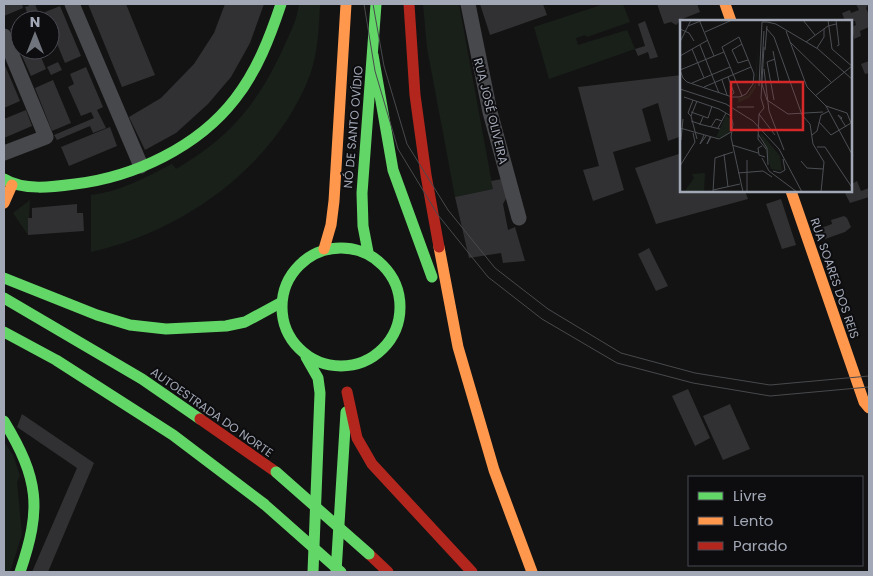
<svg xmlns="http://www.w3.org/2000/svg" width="873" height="576" font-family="Poppins,sans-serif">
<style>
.green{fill:#19201a}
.building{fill:#313133}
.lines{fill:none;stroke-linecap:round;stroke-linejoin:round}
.street{stroke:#47484c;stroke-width:15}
.fast{stroke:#63d668;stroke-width:11}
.slow{stroke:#ff974d;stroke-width:11}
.jam{stroke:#b3261e;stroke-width:11}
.tram{stroke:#47494c;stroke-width:1}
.fast-bridge{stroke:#63d668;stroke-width:11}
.labels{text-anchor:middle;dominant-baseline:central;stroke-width:4;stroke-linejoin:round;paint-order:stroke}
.street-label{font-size:12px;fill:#a2a8b6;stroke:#0d0d0f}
.inset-road{fill:none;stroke:#4c4f54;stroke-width:1}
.view{fill:#d62828;fill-opacity:0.15;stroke:#d62828;stroke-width:2.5}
.inset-edge{fill:none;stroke:#a2a8b6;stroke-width:2.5}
</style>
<rect width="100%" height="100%" fill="#131313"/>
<path class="green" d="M299 4H320C319 27 318 52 310 75 275 166 184 231 91 252V195C120 192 146 177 172 164L176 169C230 137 255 107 282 51 289 35 297 21 299 4Z
M423 4H459L493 189 455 197 427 48Z
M604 4H623L630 22 587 37 585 35 576 38 578 45 627 30 635 49 549 79 534 27Z
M30 200 28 235 13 213Z
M4 442 13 455 20 476 17 482 22 534 10 572H4Z"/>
<path class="building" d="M4 4H22L23 8 4 16Z
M28 4H35L40 17 30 20 25 7 29 6Z
M88 4H126L155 75 122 87Z
M225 4H264L250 43 231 77 208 104 176 133 145 150 129 117 161 98 194 64 214 33Z
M480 4H543L547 15 490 35Z
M657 4H697L700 12 682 19 676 25 671 22 664 24Z
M856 4H869L866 8 869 15V27L860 31 861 36 854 39 852 27 856 25 855 21H845L842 13 850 10 851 13 859 10Z
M60 6 81 56 65 63 50 27V20H47L45 12Z
M645 21 658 57 650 59 648 52 638 56 635 49 645 46 638 24Z
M20 25V50H38L46 69 31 76 10 29Z
M869 61V73L865 74 861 64Z
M58 62 62 70 51 75 47 67Z
M4 63 20 101 4 108Z
M86 67 103 107 97 110 106 128 93 133 90 126 57 140 54 135 94 118 91 112 81 116 68 87 74 84 70 74Z
M682 75V136L668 141 658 103 642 109 651 141 613 152 624 190 593 201 583 170 599 166 578 87Z
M53 80 71 123 52 131 35 88Z
M26 110 32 126 4 138V119Z
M110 127 117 146 69 166 61 147Z
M682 153V191H745L748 199 656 224 635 168Z
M502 179 507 197 503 204 508 230 515 227 525 261 503 263 501 253 469 258 455 197 493 189 491 181Z
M857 181 861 191 869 188V197L850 203 844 191H852V184Z
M781 199 796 245 782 249 766 204Z
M77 204V213H83L84 231 28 235V218H32V208Z
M844 216 847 218 851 227 845 232 825 239 821 228 832 224 831 220Z
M649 248 668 286 656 291 638 254Z
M688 389 710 438 695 446 672 396Z
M730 404 750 449 723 460 703 416Z
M22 414 94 463 48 572H32L77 468 17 427Z"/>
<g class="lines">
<path class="street" d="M72 4 141 166
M468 4 490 112 519 218
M4 36 46 137 4 153"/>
<path class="fast" d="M373 55 393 170 432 277
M4 179C23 191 53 187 75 184 134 177 198 147 235 99 257 71 270 37 281 4
M282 307a59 59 0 1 1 118 0a59 59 0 1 1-118 0Z
M368 252 363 226 362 193 376 4
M4 278 97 315 130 325 166 329 226 326 245 322 282 302
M4 298 142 379 200 419
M4 332 56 360 173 435 264 504
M306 357 318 378 320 393 313 572
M4 421C39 479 42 508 20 572
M336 572 346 412"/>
<path class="slow" d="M725 4 731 21
M791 191 864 402 869 408
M4 203 12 185
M439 247 458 347 494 470 532 572
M324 249 331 225 334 201 346 4"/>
<path class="jam" d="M409 4 415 95 426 175 439 247
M347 392 357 438 372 464 472 572
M200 419 276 472
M369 554 388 572"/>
<path class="tram" d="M364 4 375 71 398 149 438 215 488 277 542 319 617 363 693 383 770 396 869 387
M373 4 384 66 407 144 448 210 495 268 548 309 621 353 695 373 770 385 869 376"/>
<path class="fast-bridge" d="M276 472 369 554
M264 504 341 572"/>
</g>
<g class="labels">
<g class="street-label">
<text transform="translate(491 111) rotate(76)">RUA JOSÉ OLIVEIRA</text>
<text transform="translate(353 127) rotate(-85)">NÓ DE SANTO OVÍDIO</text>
<text transform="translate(835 278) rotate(71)">RUA SOARES DOS REIS</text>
<text transform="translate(212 412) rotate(35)">AUTOESTRADA DO NORTE</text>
</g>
</g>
<g transform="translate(680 20)">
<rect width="172" height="172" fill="#131313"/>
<path d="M78 24 76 68 69 78 58 83V78L68 75 75 64ZM46 95 52 101 51 110 46 116 36 118ZM80 112 100 136 102 151 91 149ZM25 153 24 172H4L14 158 12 154Z" fill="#19201a"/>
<path class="inset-road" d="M123 0 135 15M148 0 152 29 173 47M156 0 159 25 157 26M20 2 34 36M87 2 96 4 138 29 173 60M8 6 23 0M86 8 94 17 122 95 130 104 133 124 144 142 141 172M0 9 9 13 14 21M84 11 81 61 87 80 108 94 143 92M106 11 127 67 146 86 173 136M25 12 52 0M0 22 11 0M110 22 152 63M126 22 148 6 156 4M62 24 52 30 58 43 68 40M20 25 39 73M84 27 81 78 84 88 79 94 78 119 86 129M137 28 144 17V9M12 29 24 58M85 30 87 6M93 31 99 62M44 32 0 50 3 58 7 62 52 77H59L62 76 66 74 73 64 74 54 59 17 42 27 62 76M0 36 28 20M84 49 89 91 104 130M48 57 54 73 50 76M42 60 47 75M12 63 50 47M79 66 82 2H87M24 67 71 47M0 69 46 84 73 101 99 129 122 172M135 76 172 46M4 77 39 89 51 96 53 104 51 117 63 172M13 80 8 93 11 96 17 81M94 80 87 42 95 39M57 87H74M11 92 28 98 32 86M79 94 95 115M11 96 17 119M161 99 162 98 158 95 161 99 166 107M11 101 20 104 23 97M139 102 151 115 171 103 167 93 146 86M19 104 40 109M31 107 36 99 42 101M0 108 39 119 51 112M38 108 46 93M78 114 87 128 88 145M24 115 20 124 26 116M132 115 137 111 141 95 149 91M30 117 27 124 31 117M1 120 3 99M52 125 78 133M82 126 78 128 79 135 85 137M137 127H145L173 169M44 134 48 167M82 138 89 151 117 172M67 140V172M121 141 127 148 143 149M0 146 15 122 13 113M93 151 100 153 105 150 103 139M58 153 83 151 92 157M33 170 60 164M33 172 35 138 53 132"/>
<path class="view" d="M51 62H123V110H51Z"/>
<rect width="172" height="172" class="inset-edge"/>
</g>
<rect width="873" height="576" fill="none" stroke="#a2a8b6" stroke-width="10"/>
<rect x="688" y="476" width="175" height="90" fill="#0d0d0f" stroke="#494b52"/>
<rect x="698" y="492" width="25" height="8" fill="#63d668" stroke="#494b52"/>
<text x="733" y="501" font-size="15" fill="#a2a8b6">Livre</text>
<rect x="698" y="517" width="25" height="8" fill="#ff974d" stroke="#494b52"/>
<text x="733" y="526" font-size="15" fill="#a2a8b6">Lento</text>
<rect x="698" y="542" width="25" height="8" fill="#b3261e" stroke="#494b52"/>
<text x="733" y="551" font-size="15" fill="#a2a8b6">Parado</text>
<g transform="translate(35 35)"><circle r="24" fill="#0d0d0f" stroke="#494b52"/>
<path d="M0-4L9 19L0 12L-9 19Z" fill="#70747d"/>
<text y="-8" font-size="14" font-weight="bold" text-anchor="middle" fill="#a2a8b6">N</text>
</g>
</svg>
